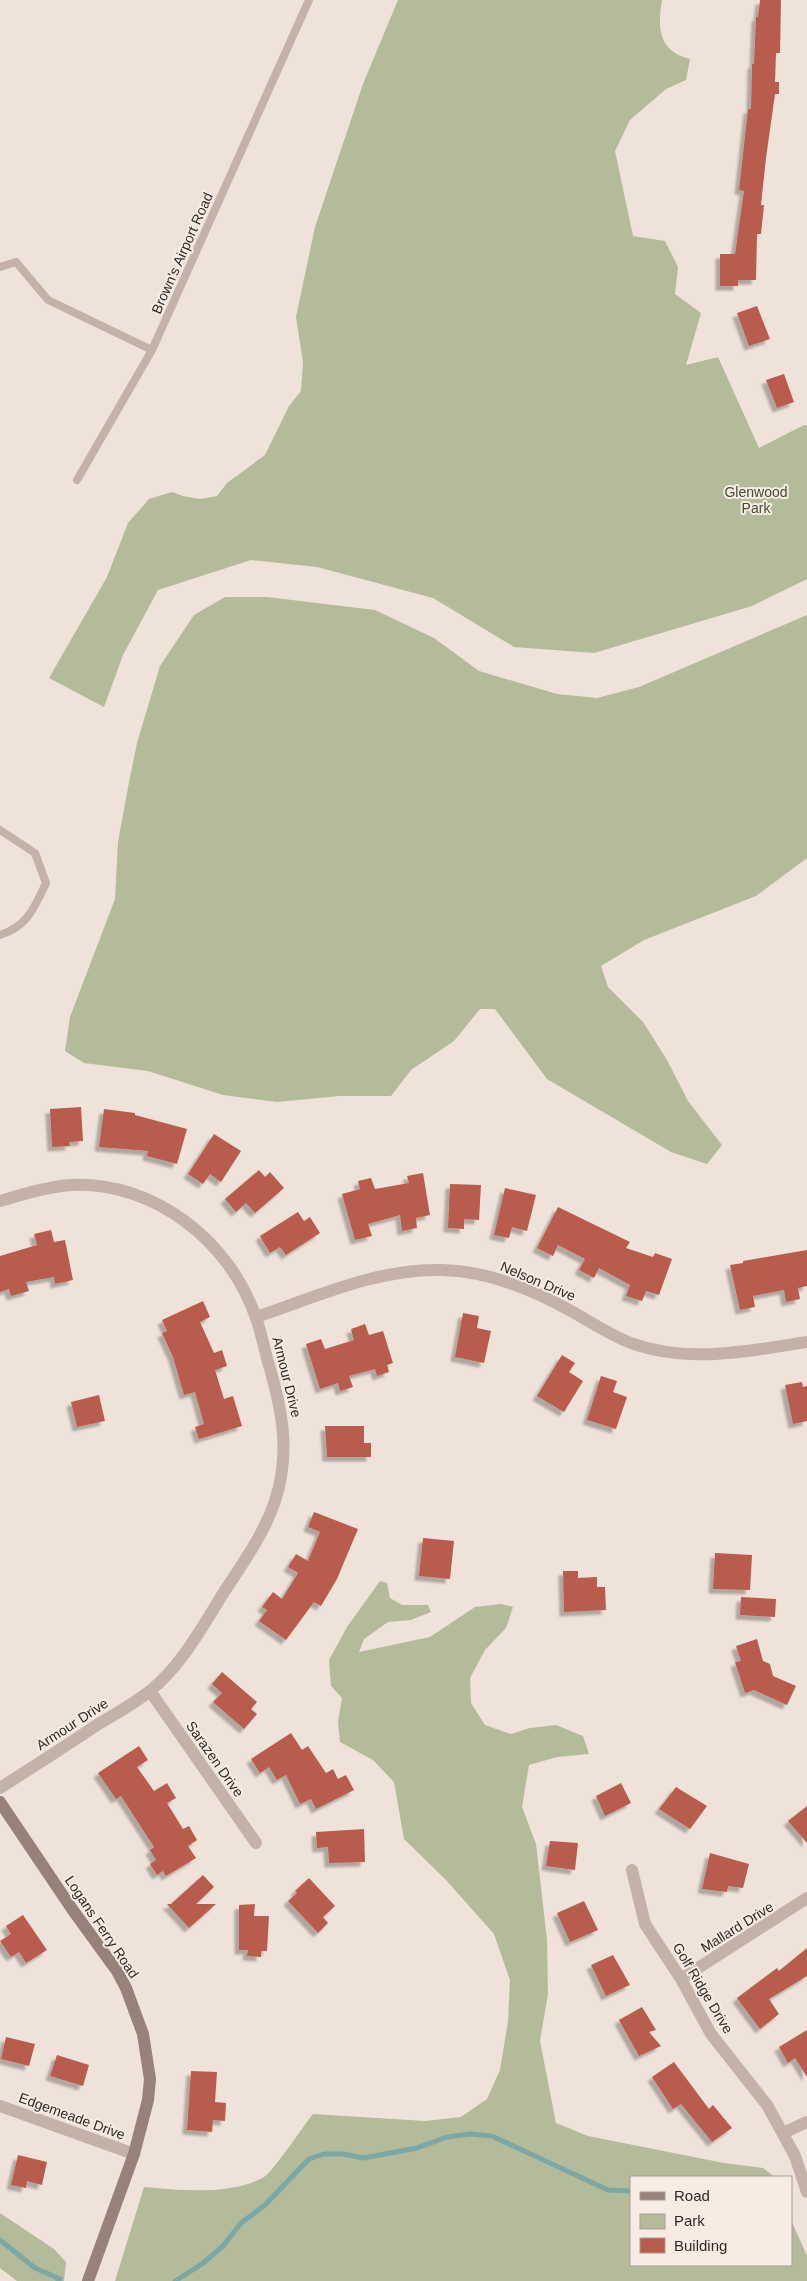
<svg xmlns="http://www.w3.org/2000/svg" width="807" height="2281" font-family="Arial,sans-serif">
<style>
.green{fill:#b3bb9b}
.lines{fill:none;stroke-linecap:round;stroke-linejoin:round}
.stream{stroke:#7ba7a5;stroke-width:5}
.building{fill:#b85d4d;filter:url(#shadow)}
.lane{stroke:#c4b1a7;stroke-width:8}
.street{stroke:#c4b1a7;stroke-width:12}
.secondary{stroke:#978178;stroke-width:12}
.labels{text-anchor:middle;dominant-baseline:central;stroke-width:4;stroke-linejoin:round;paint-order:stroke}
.street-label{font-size:14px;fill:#312926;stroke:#f6ece4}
.park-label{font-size:14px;fill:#444d2d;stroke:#f6ece4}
</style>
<defs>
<filter id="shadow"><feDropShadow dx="-4.5" dy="4.5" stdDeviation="1" flood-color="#0004"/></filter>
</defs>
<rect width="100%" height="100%" fill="#eee2d9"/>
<path class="green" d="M398 0H662C657 29 659 51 690 59L686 80 666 89 630 120 615 151 633 236 665 241 678 267 675 294 701 313 686 365 718 357 759 448 804 425 807 426V579L752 606 594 653 514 647 433 598 317 567 251 560 158 590 123 655 104 707 49 678 107 577 128 523 149 499 172 492 183 496 200 499 217 496 227 483 265 455 289 406 301 391 303 362 296 317 315 227 363 84Z
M225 597H267L375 610 434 638 479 671 557 694 597 698 639 687 807 615V858L756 896 644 940 601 966 608 987 643 1022 667 1060 688 1101 722 1145 707 1164 671 1152 547 1079 495 1009H480L454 1041 411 1070 391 1096H339L277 1102 223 1095 148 1071 84 1063 65 1051 70 1017 115 899 118 842 129 782 137 743 160 666 194 615Z
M380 1581 387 1583 390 1598 402 1605H428L431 1612 411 1620 388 1622 364 1639 359 1652 430 1637 475 1607 501 1604 513 1607 506 1628 485 1650 470 1678 471 1703 485 1725 511 1734 530 1728 556 1725 583 1736 589 1754 557 1757 529 1765 522 1807 536 1844 547 1940 548 1994 540 2041 556 2123 588 2136 724 2163 763 2168 775 2177H631V2265H791V2220L807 2256V2281H115L144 2187C180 2190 231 2196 264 2177 272 2173 304 2125 313 2114L425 2121 461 2117 487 2099 500 2070 508 2022 510 1980 494 1934 446 1880 404 1839 394 1782 373 1760 340 1742 338 1722 342 1698 331 1686 329 1660 347 1627Z
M0 2213 54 2249 66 2262 64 2281H17L0 2268Z"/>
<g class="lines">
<path class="stream" d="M0 2240 35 2268 60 2279 58 2281
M175 2281 202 2264 223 2246 241 2223 265 2205 309 2159 324 2154H344L363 2158 417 2148 447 2137 470 2134 492 2136 608 2190 631 2191"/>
</g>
<path class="building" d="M760 0H781L780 53H776L775 82H779V94H775L766 158 761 205H764L761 234H757L756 280H738V286H720V254H735L744 191 739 190 748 109H751L752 64H754L756 17H758Z
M757 306 770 339 749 346 737 313Z
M784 374 794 402 777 408 766 380Z
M81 1107 83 1141 69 1142 70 1146 52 1147 50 1109Z
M104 1109 135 1113V1115L187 1129 177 1164 147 1156 148 1151 99 1147Z
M214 1134 241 1151 221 1182 210 1174 203 1184 188 1174Z
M259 1170 265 1177 270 1172 284 1188 255 1213 246 1203 236 1212 225 1199Z
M423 1173 430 1215 416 1218 417 1228 402 1231 400 1215 368 1224 372 1236 355 1240 342 1194 360 1189 358 1181 371 1178 375 1189 409 1183 407 1176Z
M450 1184 481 1185 479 1220 464 1219V1229L448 1228Z
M505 1188 536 1195 527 1231 512 1227 509 1238 494 1235Z
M558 1207 630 1242 626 1248 653 1257 655 1253 672 1259 659 1295 646 1291 642 1301 626 1296 630 1285 599 1268 594 1278 579 1270 585 1259 558 1245 553 1256 537 1248Z
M298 1212 304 1221 310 1217 320 1233 286 1255 280 1247 270 1253 260 1236Z
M51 1230 54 1242 65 1240 73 1280 55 1284 54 1277 26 1282 29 1291 11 1296 9 1289 0 1292V1256L37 1245 34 1234Z
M807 1250V1286L798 1288 800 1299 786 1302 784 1290 753 1296 755 1307 740 1310 730 1265 743 1263V1261Z
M203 1301 210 1317 200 1322 214 1353 222 1350 227 1366 215 1370 224 1399 233 1396 242 1426 199 1439 195 1427 204 1424 195 1392 184 1395 173 1357 162 1333 167 1331 162 1320Z
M463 1313 479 1316 477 1328 491 1331 484 1363 455 1357Z
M365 1324 369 1335 383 1331 393 1363 387 1365 389 1372 377 1376 375 1369 349 1376 353 1387 340 1391 338 1383 320 1389 306 1344 321 1339 325 1349 354 1340 351 1329Z
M562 1355 575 1363 569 1372 583 1381 564 1412 537 1396Z
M601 1376 617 1381 613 1392 627 1397 616 1429 587 1420Z
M802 1382 803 1387 807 1386V1421L793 1424 785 1385Z
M99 1395 105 1421 77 1427 71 1402Z
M325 1426H364V1443H371V1457H327Z
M314 1512 358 1529 337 1579 321 1606 314 1602 286 1640 259 1621 267 1610 262 1607 273 1592 282 1599 298 1573 288 1567 296 1554 308 1561 320 1532 308 1527Z
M423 1538 454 1541 450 1579 419 1576Z
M715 1553 752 1555 750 1590 713 1589Z
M563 1571H578V1578L597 1577V1587H605L606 1610 564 1612Z
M741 1597 776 1599 775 1617 740 1615Z
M757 1639 763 1661 770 1664 773 1676 796 1686 787 1705 754 1690 745 1693 735 1662 741 1661 736 1646Z
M222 1672 257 1702 251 1709 257 1714 244 1729 213 1702 222 1693 212 1684Z
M291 1733 302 1750 308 1746 326 1773 333 1769 338 1779 346 1775 354 1790 316 1809 311 1799 300 1804 286 1775 277 1780 269 1767 260 1773 251 1759Z
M139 1746 148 1760 137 1767 154 1791 167 1783 176 1798 167 1803 183 1829 189 1826 197 1840 188 1846 196 1858 166 1876 163 1871 157 1875 150 1864 156 1860 150 1850 154 1847 121 1796 116 1799 98 1773Z
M621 1783 631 1803 605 1816 596 1796Z
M676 1787 707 1806 690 1829 659 1809Z
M807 1806V1843L788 1821Z
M364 1829 365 1862 329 1863 328 1847 317 1848 316 1832Z
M550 1841 578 1843 575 1870 546 1866Z
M710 1853 749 1864 743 1888 728 1886 727 1892 702 1889Z
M203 1875 214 1887 196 1904H216L189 1928 167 1904H171Z
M309 1878 335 1906 323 1917 328 1923 318 1933 288 1901 297 1893 295 1891Z
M584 1901 598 1930 570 1942 557 1913Z
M255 1904 254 1916H269L267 1951H261V1957L247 1956 248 1950H239V1905Z
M23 1915 47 1950 26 1963 19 1952 11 1957 0 1941 11 1934 6 1926Z
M807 1948V1976L769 1999 779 2014 760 2029 737 1998 777 1968 779 1971Z
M613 1955 630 1985 606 1996 591 1965Z
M642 2007 656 2030 649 2032 661 2046 639 2056 619 2020Z
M807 2030V2077L795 2058 788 2063 779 2047Z
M6 2037 35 2044 29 2066 1 2059Z
M57 2055 89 2065 83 2086 50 2076Z
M674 2062 709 2109 713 2105 732 2128 712 2142 681 2104 673 2109 652 2077Z
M191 2071 217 2072 215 2102 226 2103 225 2121 213 2120 212 2132 187 2130Z
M18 2155 47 2162 42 2185 27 2181 26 2188 11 2185Z"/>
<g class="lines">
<path class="lane" d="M0 267 16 262 48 300 152 350 309 0
M77 480 152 350
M0 830 35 853 46 883C34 908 28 926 0 935"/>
<path class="street" d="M0 1201C24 1194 47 1187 71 1185 154 1181 230 1241 256 1318 261 1332 264 1347 268 1362 282 1409 291 1452 275 1501 264 1534 243 1563 224 1592 202 1627 182 1665 150 1691 135 1703 117 1713 100 1723 67 1745 33 1767 0 1788
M256 1317C316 1297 378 1268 442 1270 488 1271 532 1289 571 1311 591 1322 610 1335 631 1343 688 1364 749 1351 807 1342
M150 1691 256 1843
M632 1870 645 1924 681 1979 711 2034 767 2105 795 2156 807 2192
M681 1979 807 1898
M0 2106 134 2154
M783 2133 807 2122"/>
<path class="secondary" d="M0 1802 72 1909 117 1971 126 1988 143 2034 150 2079 148 2100 134 2154 88 2281"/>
</g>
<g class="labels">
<g class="street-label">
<text transform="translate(182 253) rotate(-66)">Brown's Airport Road</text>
<text transform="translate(538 1281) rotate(23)">Nelson Drive</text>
<text transform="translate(287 1377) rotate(76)">Armour Drive</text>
<text transform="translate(72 1724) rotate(-33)">Armour Drive</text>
<text transform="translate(215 1759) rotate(55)">Sarazen Drive</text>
<text transform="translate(102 1927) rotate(56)">Logans Ferry Road</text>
<text transform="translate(737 1927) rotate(-32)">Mallard Drive</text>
<text transform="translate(703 1988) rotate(59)">Golf Ridge Drive</text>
<text transform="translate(72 2116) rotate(20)">Edgemeade Drive</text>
</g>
<g class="park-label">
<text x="756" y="492">Glenwood<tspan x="756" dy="16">Park</tspan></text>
</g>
</g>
<rect x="630" y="2176" width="162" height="90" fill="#f6ece4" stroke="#a79e98"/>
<rect x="640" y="2192" width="25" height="8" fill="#978178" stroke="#a79e98"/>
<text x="674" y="2201" font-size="15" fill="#312926">Road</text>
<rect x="640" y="2214" width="25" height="15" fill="#b3bb9b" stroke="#a79e98"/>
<text x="674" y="2226" font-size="15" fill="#312926">Park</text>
<rect x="640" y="2238" width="25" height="15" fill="#b85d4d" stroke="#a79e98"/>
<text x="674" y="2251" font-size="15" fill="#312926">Building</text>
</svg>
